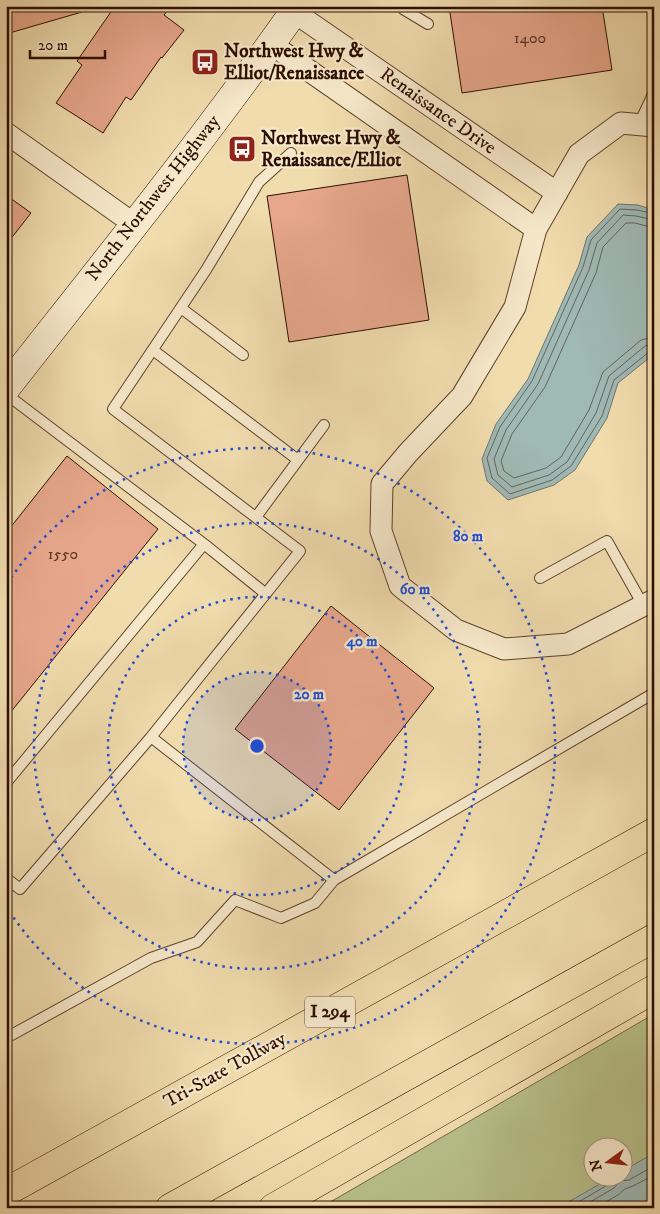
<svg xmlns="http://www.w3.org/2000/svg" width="660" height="1214" font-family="'IM FELL DW Pica',serif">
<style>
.green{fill:#b8c08b;stroke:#726746;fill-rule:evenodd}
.water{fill:#9fb9b5;stroke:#71756d}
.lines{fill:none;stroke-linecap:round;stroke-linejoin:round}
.shore{stroke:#66645a;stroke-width:1}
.building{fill:#e7a78c;stroke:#2c0e00}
.lane-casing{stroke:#5d422c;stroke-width:12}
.street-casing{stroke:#5d422c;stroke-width:23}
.secondary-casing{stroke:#2c0e00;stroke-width:29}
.highway-casing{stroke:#2c0e00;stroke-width:29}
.lane{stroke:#f6e8ca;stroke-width:10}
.street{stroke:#f6e8ca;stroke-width:21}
.secondary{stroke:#f6e8ca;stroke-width:28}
.highway{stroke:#f1dcae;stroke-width:28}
.ring{fill:none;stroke:#1d4ed8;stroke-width:2.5;stroke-dasharray:2.5 5}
.labels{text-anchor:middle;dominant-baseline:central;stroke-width:4.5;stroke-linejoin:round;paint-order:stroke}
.number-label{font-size:16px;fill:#5b3423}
.shield{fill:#f6e8ca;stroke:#694f3d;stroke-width:1}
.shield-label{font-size:18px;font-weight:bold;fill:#2c0e00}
.poi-label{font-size:19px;font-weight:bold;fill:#2c0e00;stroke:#f6e8ca;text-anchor:start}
.street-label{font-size:19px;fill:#2c0e00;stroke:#f6e8ca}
.centre{fill:#1d4ed8;stroke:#f6e8ca;stroke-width:2.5}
.ring-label{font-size:15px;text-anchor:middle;font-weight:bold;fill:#1d4ed8;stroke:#f6e8ca;stroke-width:4.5;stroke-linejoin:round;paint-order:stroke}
</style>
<rect width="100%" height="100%" fill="#f1dcae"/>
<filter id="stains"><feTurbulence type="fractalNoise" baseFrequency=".004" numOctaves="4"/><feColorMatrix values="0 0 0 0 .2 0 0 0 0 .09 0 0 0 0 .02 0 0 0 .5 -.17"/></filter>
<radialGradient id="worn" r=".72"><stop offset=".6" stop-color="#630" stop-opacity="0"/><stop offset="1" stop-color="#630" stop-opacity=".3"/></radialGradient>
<path class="green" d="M654 1014V1208H320ZM592 1146H622V1176H592Z"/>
<path class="water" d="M618 204 638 205 654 210V354L618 383 607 418 575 470 554 485 508 500 487 481 482 459 496 424 528 379 579 265 587 237Z
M654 1153V1208H558L612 1177 622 1176 623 1171Z"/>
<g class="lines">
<path class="shore" d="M654 214 637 210 620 209 591 240 583 267 532 381 500 427 487 458 492 478 510 494 552 480 571 466 602 416 614 380 649 352 654 350
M654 220 636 216 623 215 597 243 589 270 538 384 506 430 494 459 498 475 512 487 549 475 567 462 596 413 609 376 645 346 654 344
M654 228 635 223H626L603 247 596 273 545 387 512 434 501 461 504 471 514 478 546 468 561 457 589 410 603 372 641 340 654 337
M568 1208 611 1183 614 1176
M580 1208 614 1188 620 1181 629 1180 654 1166
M595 1208 618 1195 625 1189 633 1186 654 1175"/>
</g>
<path class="building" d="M6 6H81L82 12 6 34Z
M115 6H171L164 15 184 30 162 58 161 57 131 100 126 97 103 133 56 103 82 65 77 61Z
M449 6H602L612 70 462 93Z
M407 175 429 320 289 342 267 196Z
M6 195 31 213 6 245Z
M67 456 158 529 6 718V533Z
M331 606 434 688 339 810 235 729Z"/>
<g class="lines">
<defs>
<path id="lane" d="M403 6V9L428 24
M639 124 654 92
M291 153 259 182 206 270 113 409 300 551 151 737 334 880 654 693
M181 308 243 355
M153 350 298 460
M6 394 204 544
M256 517 324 425
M540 578 607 541 643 605
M6 783 204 544 266 594
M6 878 20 889 151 737
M6 1038 151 958 197 942 235 900 281 918 315 903 334 880"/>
<path id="street" d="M294 12 557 193
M271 44 536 229
M654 126 621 123 579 154 536 229 515 307 462 396 408 453 382 484 381 531 400 586 456 630 504 649 568 644 654 600
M6 133 134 224"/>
<path id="secondary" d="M6 388C105 262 206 137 298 6"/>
<path id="highway" d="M6 1192 654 832
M170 1208 654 938
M273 1208 654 989"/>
</defs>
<use href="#lane" class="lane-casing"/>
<use href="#street" class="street-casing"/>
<use href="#secondary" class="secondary-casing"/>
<use href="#highway" class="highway-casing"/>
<use href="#lane" class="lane"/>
<use href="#street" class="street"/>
<use href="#secondary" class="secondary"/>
<use href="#highway" class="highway"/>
</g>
<circle cx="257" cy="746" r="74" fill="#1d4ed8" fill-opacity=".12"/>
<g class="ring">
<circle cx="257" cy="746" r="74"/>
<circle cx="257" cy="746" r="149"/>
<circle cx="257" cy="746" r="223"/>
<path d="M7 584A298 298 0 1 1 7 908"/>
</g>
<defs>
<symbol id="bus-square" viewBox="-11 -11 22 22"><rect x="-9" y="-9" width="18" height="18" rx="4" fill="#8f2418" stroke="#f6e8ca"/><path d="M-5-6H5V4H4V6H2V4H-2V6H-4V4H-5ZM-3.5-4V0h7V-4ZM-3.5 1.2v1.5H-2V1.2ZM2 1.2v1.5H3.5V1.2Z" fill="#fff"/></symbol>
</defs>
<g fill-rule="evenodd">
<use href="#bus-square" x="189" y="46" width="32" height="32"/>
<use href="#bus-square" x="226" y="133" width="32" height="32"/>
</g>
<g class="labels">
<g class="number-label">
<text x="530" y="38">1400</text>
<text x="63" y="554">1550</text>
</g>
<rect class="shield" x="305" y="996.5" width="50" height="31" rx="4"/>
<g class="shield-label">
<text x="330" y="1012">I 294</text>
</g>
<g class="poi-label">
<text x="224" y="51">Northwest Hwy &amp;<tspan x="224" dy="22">Elliot/Renaissance</tspan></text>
<text x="261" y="138">Northwest Hwy &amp;<tspan x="261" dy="22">Renaissance/Elliot</tspan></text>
</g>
<g class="street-label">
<text transform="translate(438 111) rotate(35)">Renaissance Drive</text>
<text transform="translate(153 198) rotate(-52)">North Northwest Highway</text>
<text transform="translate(225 1070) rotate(-29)">Tri-State Tollway</text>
</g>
</g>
<circle cx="257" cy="746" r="8" class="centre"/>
<g class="ring-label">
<text x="468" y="541">80 m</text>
<text x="415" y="594">60 m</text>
<text x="362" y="646">40 m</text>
<text x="309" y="699">20 m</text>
</g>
<rect width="660" height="1214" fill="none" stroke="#f1dcae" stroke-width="25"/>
<rect x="8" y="8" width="645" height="1199" fill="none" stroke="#2c0e00" stroke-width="2.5"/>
<rect x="12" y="12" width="635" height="1189" fill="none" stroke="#2c0e00"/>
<g transform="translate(608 1162) rotate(255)"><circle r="24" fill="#f6e8ca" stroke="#a59179"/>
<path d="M0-4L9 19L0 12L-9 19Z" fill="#8f2418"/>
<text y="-8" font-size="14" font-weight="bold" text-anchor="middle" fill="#2c0e00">N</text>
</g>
<path d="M30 50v8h75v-8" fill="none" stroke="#2c0e00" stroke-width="2.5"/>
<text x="38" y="50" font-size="15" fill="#2c0e00" stroke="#f6e8ca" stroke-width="4" paint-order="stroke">20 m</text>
<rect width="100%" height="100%" filter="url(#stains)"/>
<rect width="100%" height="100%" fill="url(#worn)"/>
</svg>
